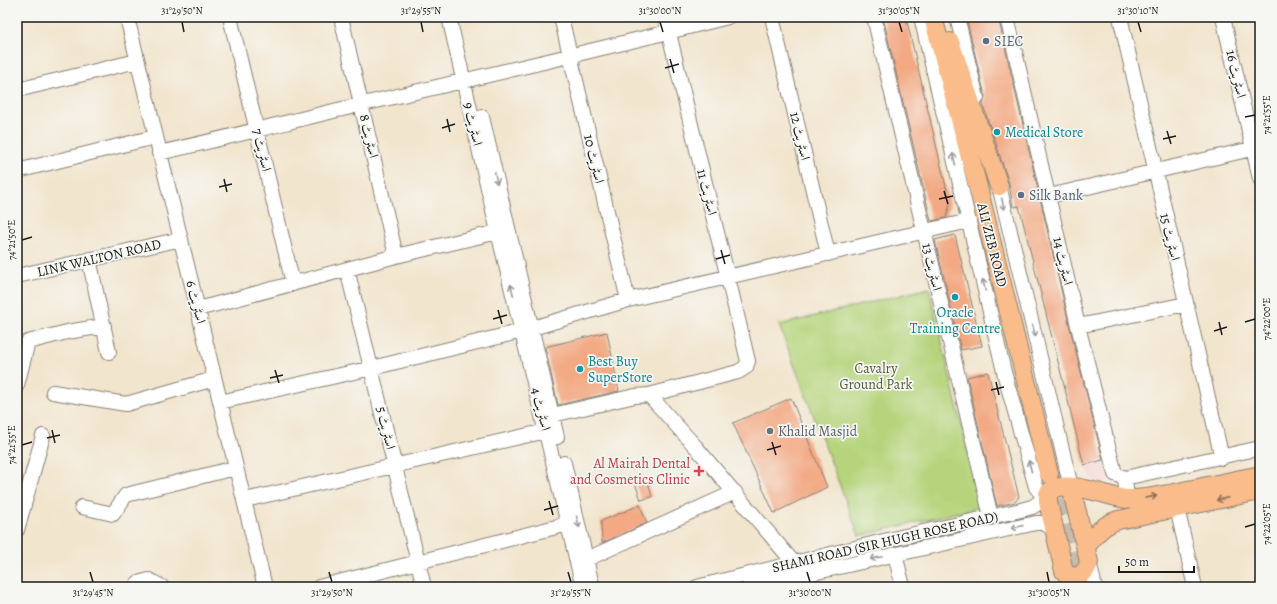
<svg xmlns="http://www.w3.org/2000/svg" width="1277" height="604" font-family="Alegreya,Amiri,serif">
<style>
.built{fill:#f7d0d0}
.green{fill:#b6d47b;stroke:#69784c}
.building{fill:#f3a983}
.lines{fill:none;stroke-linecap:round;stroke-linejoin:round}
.major-tunnel{stroke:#c7bdaa;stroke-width:18;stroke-dasharray:18 9;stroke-linecap:butt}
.minor-casing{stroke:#878075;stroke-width:16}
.major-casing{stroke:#878075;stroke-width:20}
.minor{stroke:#fff;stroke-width:14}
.major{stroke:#fabc8b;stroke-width:18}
.oneway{stroke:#999}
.oneway2{stroke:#8b6c54}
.ticks{fill:none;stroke:#1c1c1c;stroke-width:1.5}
.service-dot{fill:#5c6f8a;stroke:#f6f6f2;stroke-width:1.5}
.culture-dot{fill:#0f9aa8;stroke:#f6f6f2;stroke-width:1.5}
.worship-dot{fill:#6b7280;stroke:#f6f6f2;stroke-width:1.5}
.health-dot{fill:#e0444e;stroke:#f6f6f2;stroke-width:1.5}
.labels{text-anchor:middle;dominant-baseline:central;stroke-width:3.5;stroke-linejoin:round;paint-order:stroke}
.service-label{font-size:14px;fill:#4e5e75;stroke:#f6f6f2;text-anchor:start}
.street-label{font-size:14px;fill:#1c1c1c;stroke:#f6f6f2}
.culture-label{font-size:14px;fill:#0d838f;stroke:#f6f6f2;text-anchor:start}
.park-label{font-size:14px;fill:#525c3d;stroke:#f6f6f2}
.worship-label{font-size:14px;fill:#5b616d;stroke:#f6f6f2;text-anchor:start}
.health-label{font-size:14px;fill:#be3a42;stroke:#f6f6f2;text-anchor:end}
.neatline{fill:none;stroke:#1c1c1c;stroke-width:1.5}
.ticks-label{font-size:10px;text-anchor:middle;fill:#1c1c1c}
</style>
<rect width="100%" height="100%" fill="#f6f6f2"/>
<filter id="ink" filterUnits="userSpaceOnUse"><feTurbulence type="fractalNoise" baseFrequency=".025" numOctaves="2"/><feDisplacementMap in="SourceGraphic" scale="8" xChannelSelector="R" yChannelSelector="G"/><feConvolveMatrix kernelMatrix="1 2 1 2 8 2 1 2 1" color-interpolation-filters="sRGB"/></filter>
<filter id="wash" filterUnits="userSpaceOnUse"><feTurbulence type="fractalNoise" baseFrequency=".012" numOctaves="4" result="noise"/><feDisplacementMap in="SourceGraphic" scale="16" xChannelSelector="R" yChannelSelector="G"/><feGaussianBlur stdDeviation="0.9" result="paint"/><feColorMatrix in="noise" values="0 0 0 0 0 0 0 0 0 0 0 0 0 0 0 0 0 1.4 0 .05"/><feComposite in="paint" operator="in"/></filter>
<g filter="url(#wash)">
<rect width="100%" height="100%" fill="#f2e5ce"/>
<path class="built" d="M1104 459 1109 482 1100 483 1092 478 1084 465Z"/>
<path class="green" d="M929 288 981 507 859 536 779 325Z"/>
<g id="blocks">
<path class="building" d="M883 17H906L950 204 946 218 931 221Z
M966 17H998L1070 328 1103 460 1084 465 1019 206 1013 207 1009 183 985 111 983 104 985 96Z
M955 235 982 346 961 350 935 240Z
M607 332 619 391 558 405 545 347Z
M988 372 1019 497 1015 502 997 506 967 377Z
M791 398 827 487 774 513 733 423Z
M637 481 648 482 652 497 641 500 636 486Z
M640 505 647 523 602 543 601 521Z"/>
</g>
</g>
<g filter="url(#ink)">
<use href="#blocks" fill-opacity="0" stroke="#878075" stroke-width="1"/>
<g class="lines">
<path class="major-tunnel" d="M1058 471 1085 587"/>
<defs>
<path id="minor" d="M127 17 265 587
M230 17 293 284
M341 17 396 256
M449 17 498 232 583 587
M561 17 628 300
M772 17 828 254
M874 17 991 517
M921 17 1005 376 1036 487 1042 495 1048 497
M957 17 977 98
M1007 17 1078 326 1115 474 1125 478 1127 499
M1120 17 1222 458
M1223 17 1260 179
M17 90 137 61
M482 117 557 437
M159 153C227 138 295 120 363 104 485 76 607 48 728 17
M17 171 155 137
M997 177 1071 487
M1049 196 1260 147
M89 259 109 352
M347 269 424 587
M17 276 181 239
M198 309 396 256 498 232
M1078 326 1186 304
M17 385 28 342 67 332 104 326
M53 392 126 404 214 379
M649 395 695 446 794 563 796 570
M220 402 372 368 522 331 628 300 969 221
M544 417 635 396 649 395 738 372 746 367 748 361 665 17
M564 463 592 585
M1125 478 1260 448
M245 500 546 431
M82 507 113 514 126 495 235 468
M1177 508 1195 587
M17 530 43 436
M895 554 903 587
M587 559 735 492
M1089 562 1095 587
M135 587 138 583 149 580 162 587
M319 587 568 524
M697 587 892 539 1021 510 1032 507 1048 497
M749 587 1036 523H1043L1054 529"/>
<path id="major" d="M933 17 977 183 1049 474
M950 42 999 186
M1071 487 1089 562C1086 574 1074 583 1064 571L1048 502V494C1059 475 1110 498 1127 499 1144 500 1162 495 1179 492 1206 486 1233 481 1260 475
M1086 547C1095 534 1103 525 1118 520L1260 491"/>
</defs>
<use href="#minor" class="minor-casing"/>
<use href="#major" class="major-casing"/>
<use href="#minor" class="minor"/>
<use href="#major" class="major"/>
</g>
<defs><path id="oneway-shaft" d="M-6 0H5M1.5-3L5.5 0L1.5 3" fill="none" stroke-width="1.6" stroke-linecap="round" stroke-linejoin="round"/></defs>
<g class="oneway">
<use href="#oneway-shaft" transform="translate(954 159) rotate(-104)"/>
<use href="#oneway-shaft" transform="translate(496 178) rotate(77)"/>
<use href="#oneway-shaft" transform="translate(1003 204) rotate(76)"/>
<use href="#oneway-shaft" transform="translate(984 285) rotate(-103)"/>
<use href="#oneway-shaft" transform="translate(512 290) rotate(-104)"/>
<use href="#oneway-shaft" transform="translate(1034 331) rotate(76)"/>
<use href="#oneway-shaft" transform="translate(1030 466) rotate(-105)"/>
<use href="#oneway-shaft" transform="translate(578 522) rotate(76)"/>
<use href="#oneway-shaft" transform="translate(1017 527) rotate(167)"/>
<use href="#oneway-shaft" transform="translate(876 558) rotate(168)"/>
</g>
<g class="oneway2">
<use href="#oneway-shaft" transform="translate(1151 497) rotate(-10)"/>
<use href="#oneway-shaft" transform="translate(1222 499) rotate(168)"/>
</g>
</g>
<path class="ticks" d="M182 22 184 32M421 22 423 32M660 22 663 32M899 22 902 32M1138 22 1141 32M670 59 674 73M665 68 679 64M1245 117 1255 115M447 119 450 132M442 128 455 124M1167 131 1171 144M1163 139 1176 136M224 179 227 192M219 187 232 184M944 191 948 204M939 199 953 196M22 240 32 237M721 250 725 264M716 259 730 255M498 310 502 324M493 319 507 315M1219 322 1222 335M1245 322 1255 319M1214 331 1227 327M275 370 279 383M270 378 283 375M996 382 999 395M991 390 1004 387M52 430 55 443M47 438 60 435M772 442 776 455M22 445 32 442M767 450 781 446M549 501 553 515M544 510 558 506M1245 527 1255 524M90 572 93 582M329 572 332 582M568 572 571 582M807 572 810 582M1047 572 1049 582"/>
<g class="service-dot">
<circle cx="986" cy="41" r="4"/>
<circle cx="1021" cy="195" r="4"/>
</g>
<g class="culture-dot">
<circle cx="997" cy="132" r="4"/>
<circle cx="955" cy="297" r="4"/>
<circle cx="580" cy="369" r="4"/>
</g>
<circle class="worship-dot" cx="770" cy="431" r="4"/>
<path class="health-dot" d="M697 465h4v4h4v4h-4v4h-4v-4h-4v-4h4z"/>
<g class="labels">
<g class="service-label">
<text x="994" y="41">SIEC</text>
<text x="1029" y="195">Silk Bank</text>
</g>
<g class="street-label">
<text transform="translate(1236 74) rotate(77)">اسٹریٹ 16</text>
<text transform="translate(473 124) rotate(77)">اسٹریٹ 9</text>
<text transform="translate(369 136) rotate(77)">اسٹریٹ 8</text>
<text transform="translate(800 136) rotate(77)">اسٹریٹ 12</text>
<text transform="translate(262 150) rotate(77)">اسٹریٹ 7</text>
<text transform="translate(594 159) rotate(77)">اسٹریٹ 10</text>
<text transform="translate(707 192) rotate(76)">اسٹریٹ 11</text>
<text transform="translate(1170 237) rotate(77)">اسٹریٹ 15</text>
<text transform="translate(992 245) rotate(76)">ALI ZEB ROAD</text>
<text transform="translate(99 258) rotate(-13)">LINK WALTON ROAD</text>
<text transform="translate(1063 261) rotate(77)">اسٹریٹ 14</text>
<text transform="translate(932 267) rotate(77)">اسٹریٹ 13</text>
<text transform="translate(196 302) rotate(76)">اسٹریٹ 6</text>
<text transform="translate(541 409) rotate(76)">اسٹریٹ 4</text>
<text transform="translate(386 428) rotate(77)">اسٹریٹ 5</text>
<text transform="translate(885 542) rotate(-13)">SHAMI ROAD (SIR HUGH ROSE ROAD)</text>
</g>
<g class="culture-label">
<text x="1005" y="132">Medical Store</text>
<text x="955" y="312" text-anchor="middle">Oracle<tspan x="955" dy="16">Training Centre</tspan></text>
<text x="588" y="361">Best Buy<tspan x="588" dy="16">SuperStore</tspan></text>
</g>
<g class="park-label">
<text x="876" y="368">Cavalry<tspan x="876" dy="16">Ground Park</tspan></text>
</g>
<g class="worship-label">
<text x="778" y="431">Khalid Masjid</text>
</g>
<g class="health-label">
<text x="690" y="463">Al Mairah Dental<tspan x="690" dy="16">and Cosmetics Clinic</tspan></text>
</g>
</g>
<rect width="1277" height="604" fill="none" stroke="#f6f6f2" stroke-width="44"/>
<path d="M1119 566v6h75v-6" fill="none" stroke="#1c1c1c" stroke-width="2"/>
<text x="1125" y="566" font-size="12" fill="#1c1c1c" stroke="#f6f6f2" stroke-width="3" paint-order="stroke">50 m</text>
<rect x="22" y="22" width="1233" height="560" class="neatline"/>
<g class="ticks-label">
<text x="182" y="14">31°29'50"N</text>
<text x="421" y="14">31°29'55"N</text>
<text x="660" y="14">31°30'00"N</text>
<text x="899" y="14">31°30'05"N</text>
<text x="1138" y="14">31°30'10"N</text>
<text transform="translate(1266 115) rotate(-90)" y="4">74°21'55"E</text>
<text transform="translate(11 240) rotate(-90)" y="4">74°21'50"E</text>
<text transform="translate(1266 319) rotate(-90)" y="4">74°22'00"E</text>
<text transform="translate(11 445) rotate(-90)" y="4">74°21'55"E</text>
<text transform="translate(1266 524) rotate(-90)" y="4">74°22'05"E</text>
<text x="93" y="596">31°29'45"N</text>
<text x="332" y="596">31°29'50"N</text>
<text x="571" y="596">31°29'55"N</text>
<text x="810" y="596">31°30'00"N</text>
<text x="1049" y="596">31°30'05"N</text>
</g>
</svg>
